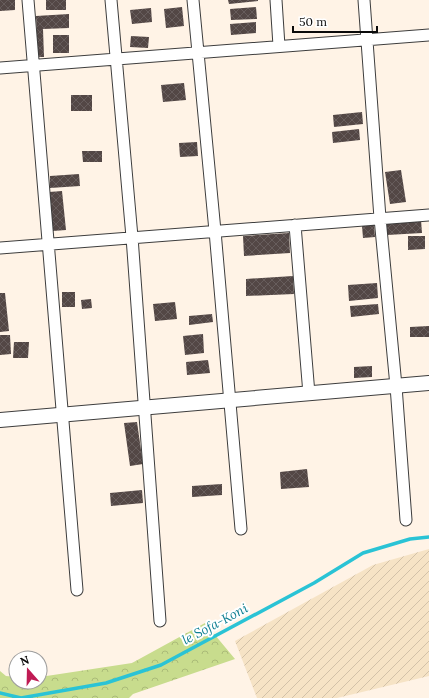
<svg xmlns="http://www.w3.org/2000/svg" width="429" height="698" font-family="Lora,serif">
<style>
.farmland{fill:url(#farmland-furrows)}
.forest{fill:url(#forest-crowns)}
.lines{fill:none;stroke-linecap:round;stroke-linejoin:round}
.stream{stroke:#2ac3d5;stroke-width:3.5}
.building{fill:url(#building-cross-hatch)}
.minor-casing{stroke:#3d3d3d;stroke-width:13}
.tertiary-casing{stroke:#3d3d3d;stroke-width:16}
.minor{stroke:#fff;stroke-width:11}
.tertiary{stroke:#fff;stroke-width:14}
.labels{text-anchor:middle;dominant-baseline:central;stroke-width:4;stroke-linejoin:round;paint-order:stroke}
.water-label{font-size:13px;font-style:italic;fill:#0e7f92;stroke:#fff}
</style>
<defs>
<pattern id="farmland-furrows" width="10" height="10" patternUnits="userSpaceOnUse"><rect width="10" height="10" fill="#f6e3c5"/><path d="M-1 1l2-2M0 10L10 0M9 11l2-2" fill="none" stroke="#d2c1a8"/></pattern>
<pattern id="forest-crowns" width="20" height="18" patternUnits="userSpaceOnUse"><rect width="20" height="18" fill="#c8dc8d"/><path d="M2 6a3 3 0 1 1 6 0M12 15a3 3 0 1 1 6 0" fill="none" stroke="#aabb78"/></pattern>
<pattern id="building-cross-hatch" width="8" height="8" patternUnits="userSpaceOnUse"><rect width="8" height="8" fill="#534745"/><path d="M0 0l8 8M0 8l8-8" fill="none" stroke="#675d5c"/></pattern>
</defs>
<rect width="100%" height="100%" fill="#fff3e6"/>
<path class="farmland" d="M429 549V676L337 698H257L235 641 373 565Z"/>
<path class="forest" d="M205 623 235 659 133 694 129 698H0V671L6 676 16 677V682H40V677L132 663Z"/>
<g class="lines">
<path class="stream" d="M0 693 21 698 106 683 161 665 314 583 363 553 410 539 429 537"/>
</g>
<path class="building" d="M0 0H15V10L0 11Z
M46 0H66V10H46Z
M228 0H258V1L229 4Z
M182 7 184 26 166 28 164 9Z
M256 7 257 19 231 20 230 9Z
M151 8 152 22 132 24 130 10Z
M69 14V28L43 29 44 57H38L36 16Z
M256 22V33L231 35 230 24Z
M53 35H69V53H53Z
M131 36 149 37 148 48 130 47Z
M184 83 186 100 163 102 161 85Z
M71 95H92V111H71Z
M362 112 363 124 334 127 333 115Z
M359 129 360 140 333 143 332 132Z
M197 142 198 156 180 157 179 143Z
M82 151H102V162H83Z
M401 170 406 202 390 204 385 172Z
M79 174 80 186 50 188V176Z
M62 191 66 230 53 231 49 192Z
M421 220 422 233 387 235 386 222Z
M374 225 375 237 363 238 362 226Z
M289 233 290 253 244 256 243 236Z
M408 236H425V249L408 250Z
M293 276 294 294 246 296V279Z
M377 283 378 298 349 301 348 285Z
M62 292H75V307H62Z
M0 293H5L9 331 0 332Z
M91 299 92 308 82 309 81 300Z
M175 302 177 319 155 321 153 304Z
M378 304 379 314 351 317 350 306Z
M212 314 213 322 189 325V316Z
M429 326V337H410V327Z
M203 334 204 353 185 355 183 336Z
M0 335H10L11 354 0 355Z
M14 342H29L28 358H13Z
M208 360 210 373 187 375 186 362Z
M372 366V377L354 378V367Z
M137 422 143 464 130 466 124 423Z
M307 469 309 487 281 489 280 472Z
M222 484V495L192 497V486Z
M142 490 143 503 111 506 110 493Z"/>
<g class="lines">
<defs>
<path id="minor" d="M28 0 77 590
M111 0 132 237 160 621
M193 0 215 231 241 529
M276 0 279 46
M364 0 380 218 396 386 406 520
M0 68 429 35
M295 225 309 394
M0 248 429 215"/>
<path id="tertiary" d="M0 420 429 383"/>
</defs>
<use href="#minor" class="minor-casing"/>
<use href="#tertiary" class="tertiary-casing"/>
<use href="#minor" class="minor"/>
<use href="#tertiary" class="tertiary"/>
</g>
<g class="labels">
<g class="water-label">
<text transform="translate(215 624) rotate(-28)">le Sofa-Koni</text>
</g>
</g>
<g transform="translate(28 670) rotate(340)"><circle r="19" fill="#ffffff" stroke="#9d9d9d"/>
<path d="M0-3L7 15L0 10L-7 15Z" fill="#c01b54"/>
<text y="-6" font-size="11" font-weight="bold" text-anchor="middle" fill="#0a0a0a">N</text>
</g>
<path d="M293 26v6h84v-6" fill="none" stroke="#0a0a0a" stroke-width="2"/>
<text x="299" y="26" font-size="12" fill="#0a0a0a" stroke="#ffffff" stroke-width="3" paint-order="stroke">50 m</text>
</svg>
